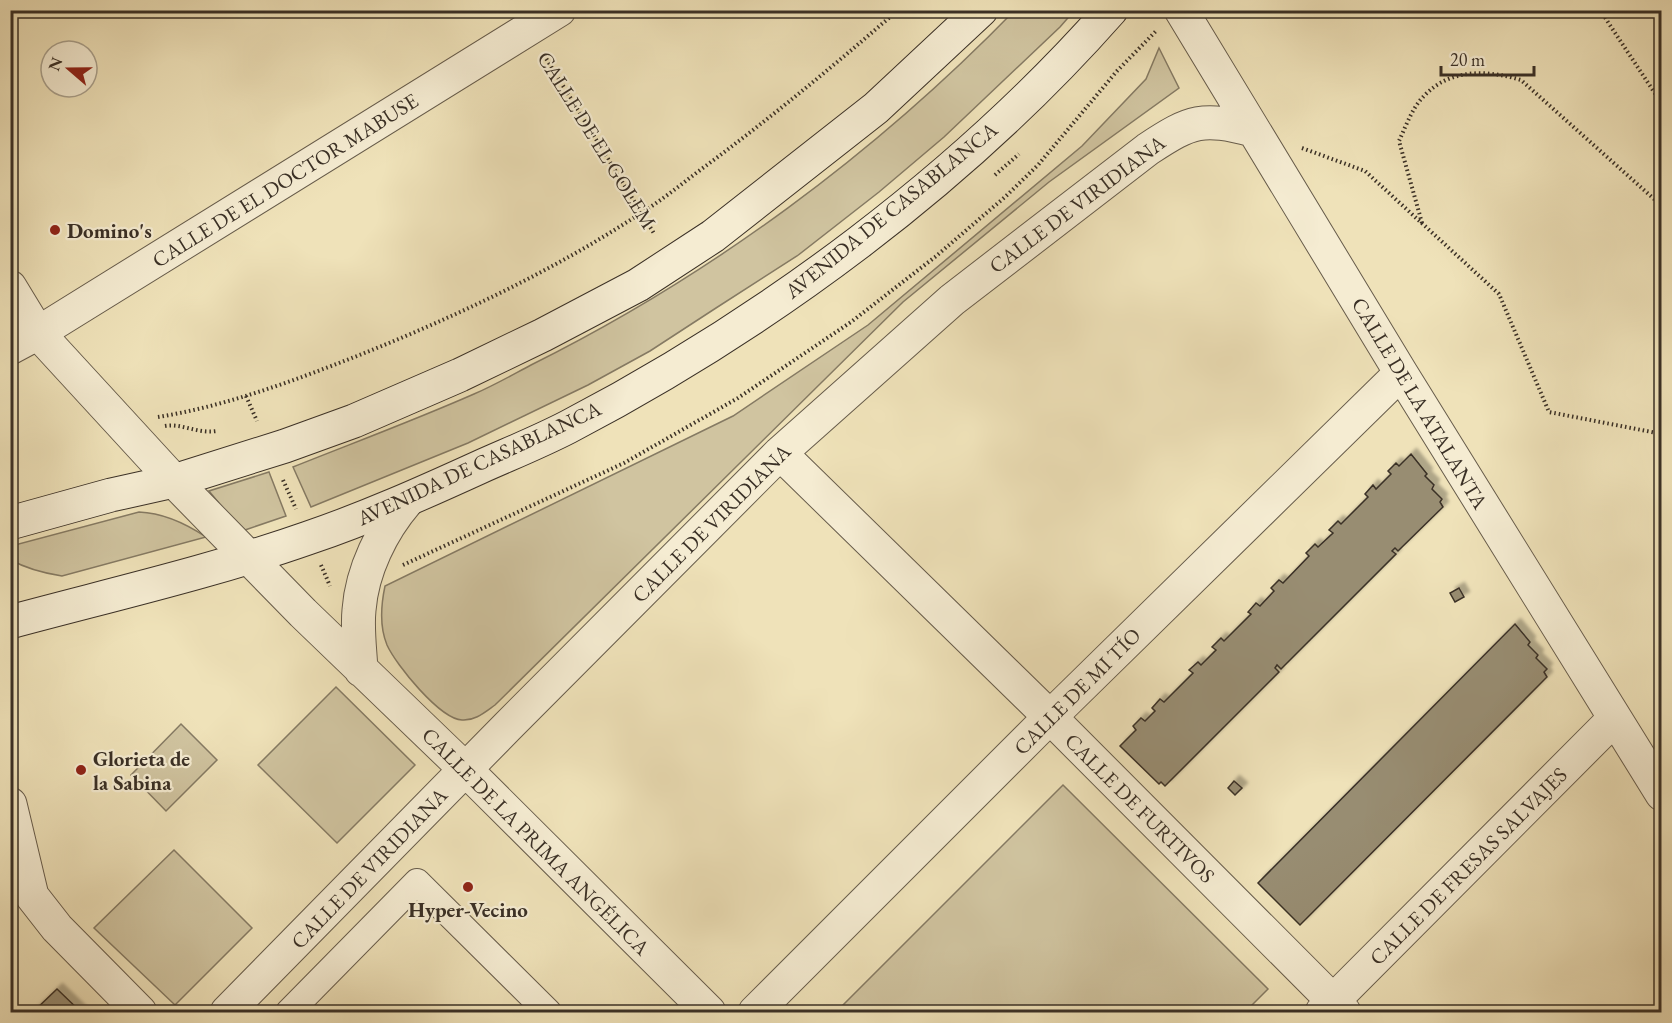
<svg xmlns="http://www.w3.org/2000/svg" width="1672" height="1023" font-family="'EB Garamond',serif">
<style>
.green{fill:#d0c4a0;stroke:#857a63;stroke-width:1.5}
.building{fill:#988d72;stroke:#3a3026;stroke-width:1.5;filter:url(#shadow)}
.lines{fill:none;stroke-linecap:round;stroke-linejoin:round}
.pedestrian-casing{stroke:#675c4b;stroke-width:28}
.minor-casing{stroke:#675c4b;stroke-width:35}
.secondary-casing{stroke:#3a3026;stroke-width:35}
.path{stroke:#3a3026;stroke-width:4;stroke-dasharray:1.5 3;stroke-linecap:butt}
.pedestrian{stroke:#f5ecd2;stroke-width:26}
.minor{stroke:#f5ecd2;stroke-width:33}
.secondary{stroke:#f5ecd2;stroke-width:33}
.poi-dot{fill:#8f2418;stroke:#f5ecd2;stroke-width:2}
.labels{text-anchor:middle;dominant-baseline:central;stroke-width:4.5;stroke-linejoin:round;paint-order:stroke}
.street-label{font-size:21px;fill:#3a3026;stroke:#f5ecd2}
.poi-label{font-size:21px;font-weight:bold;fill:#3a3026;stroke:#f5ecd2;text-anchor:start}
</style>
<defs>
<filter id="shadow"><feDropShadow dx="5.5" dy="-5.5" stdDeviation="1.5" flood-color="#0004"/></filter>
</defs>
<rect width="100%" height="100%" fill="#efe2b9"/>
<filter id="stains"><feTurbulence type="fractalNoise" baseFrequency=".00333" numOctaves="4"/><feColorMatrix values="0 0 0 0 .2 0 0 0 0 .09 0 0 0 0 .02 0 0 0 .5 -.17"/></filter>
<radialGradient id="worn" r=".72"><stop offset=".6" stop-color="#630" stop-opacity="0"/><stop offset="1" stop-color="#630" stop-opacity=".3"/></radialGradient>
<path class="green" d="M1015 10 1074 11 1060 27 944 137 879 192 797 256 716 308 650 351 588 385 468 443 311 507 293 467C353 443 415 420 474 394 493 386 512 375 531 365 710 276 875 154 1015 10Z
M1159 48 1179 88 1049 182 903 302 495 705C485 712 475 721 462 720 440 719 396 665 387 645 379 626 381 605 385 586L733 416 868 325 1082 146 1146 79Z
M269 472 286 516 242 531 209 491Z
M139 512C164 513 185 523 206 537L62 576C43 573 27 569 11 560V546Z
M336 687 415 765 337 843 258 765Z
M181 724 217 760 166 811 131 775Z
M1063 785 1268 989 1245 1012H836Z
M174 850 252 928 175 1005 94 928Z"/>
<path class="building" d="M1411 454 1427 474 1425 476 1434 485 1432 489 1442 499 1440 502 1443 507 1398 551 1395 548 1392 551 1396 554 1281 669 1277 665 1275 668 1279 672 1165 786 1161 782 1159 784 1120 746 1136 730 1133 726 1141 718 1145 721 1155 711 1152 708 1160 699 1164 702 1193 673 1189 670 1198 662 1201 665 1216 650 1212 647 1221 638 1224 641 1251 614 1248 612 1256 603 1260 606 1274 591 1271 588 1279 580 1283 583 1309 556 1306 553 1315 544 1318 547 1333 533 1329 530 1338 521 1341 524 1368 497 1365 494 1373 485 1376 489 1391 474 1388 471 1396 463 1399 466Z
M1459 588 1464 597 1455 602 1450 593Z
M1515 624 1530 642 1528 645 1538 655 1536 658 1547 669 1544 672 1547 677 1300 925 1258 883Z
M1234 781 1242 788 1235 795 1228 788Z
M57 989 81 1012H33Z"/>
<g class="lines">
<defs>
<path id="pedestrian" d="M289 1012 417 882 548 1012"/>
<path id="minor" d="M1181 10 1401 373 1662 794
M10 287 38 333 174 481 303 613 465 769 709 1012
M10 348 38 333 559 10
M780 453 1050 717 1344 1012
M361 670C360 650 357 629 359 610 362 570 382 530 407 501
M10 804 32 896 57 928 140 1012
M227 1012 507 727 780 453 952 300 1148 149C1192 120 1202 117 1253 130
M755 1012 1050 717 1401 373
M1322 1012 1614 719"/>
<path id="secondary" d="M10 523 111 495 174 481 285 446 354 421 460 375 543 335 638 285 713 236 876 108 981 10
M10 622C110 595 211 572 308 538 367 518 423 493 480 467 509 454 539 442 568 427 767 323 962 179 1111 10"/>
</defs>
<use href="#pedestrian" class="pedestrian-casing"/>
<use href="#minor" class="minor-casing"/>
<use href="#secondary" class="secondary-casing"/>
<path class="path" d="M1600 10 1662 104
M544 55 655 235
M1302 148 1365 171 1499 294 1549 412 1662 434
M995 175 1019 154
M1422 223 1399 141C1406 126 1412 108 1424 96 1450 68 1488 70 1521 80L1662 206
M246 396 257 421
M158 417C226 406 293 381 357 356 455 317 553 271 641 213 664 199 685 181 707 165 773 116 836 64 898 10
M165 426C182 423 197 434 217 431
M283 480 296 509
M321 565 330 586
M403 565 624 463 738 398 851 322 935 257 1005 197 1038 165 1117 71 1157 30"/>
<use href="#pedestrian" class="pedestrian"/>
<use href="#minor" class="minor"/>
<use href="#secondary" class="secondary"/>
</g>
<g class="poi-dot">
<circle cx="55" cy="230" r="6"/>
<circle cx="81" cy="770" r="6"/>
<circle cx="468" cy="887" r="6"/>
</g>
<g class="labels">
<g class="street-label">
<text transform="translate(597 140) rotate(58)">CALLE DE EL GOLEM</text>
<text transform="translate(285 180) rotate(-32)">CALLE DE EL DOCTOR MABUSE</text>
<text transform="translate(1077 204) rotate(-37)">CALLE DE VIRIDIANA</text>
<text transform="translate(891 210) rotate(-39)">AVENIDA DE CASABLANCA</text>
<text transform="translate(1420 403) rotate(59)">CALLE DE LA ATALANTA</text>
<text transform="translate(479 463) rotate(-25)">AVENIDA DE CASABLANCA</text>
<text transform="translate(711 523) rotate(-45)">CALLE DE VIRIDIANA</text>
<text transform="translate(1077 691) rotate(-45)">CALLE DE MI TÍO</text>
<text transform="translate(1140 808) rotate(45)">CALLE DE FURTIVOS</text>
<text transform="translate(536 841) rotate(45)">CALLE DE LA PRIMA ANGÉLICA</text>
<text transform="translate(1468 866) rotate(-45)">CALLE DE FRESAS SALVAJES</text>
<text transform="translate(369 868) rotate(-46)">CALLE DE VIRIDIANA</text>
</g>
<g class="poi-label">
<text x="67" y="230">Domino's</text>
<text x="93" y="758">Glorieta de<tspan x="93" dy="24">la Sabina</tspan></text>
<text x="468" y="909" text-anchor="middle">Hyper-Vecino</text>
</g>
</g>
<rect width="1672" height="1023" fill="none" stroke="#efe2b9" stroke-width="36"/>
<rect x="12" y="12" width="1648" height="999" fill="none" stroke="#3a3026" stroke-width="3"/>
<rect x="18" y="18" width="1636" height="987" fill="none" stroke="#3a3026" stroke-width="1.5"/>
<g transform="translate(69 69) rotate(290)"><circle r="28" fill="#f5ecd2" stroke="#aaa18d" stroke-width="1.5"/>
<path d="M0-4.5L10 22L0 15L-10 22Z" fill="#8f2418"/>
<text y="-9" font-size="16" font-weight="bold" text-anchor="middle" fill="#3a3026">N</text>
</g>
<path d="M1441 66v9h93v-9" fill="none" stroke="#3a3026" stroke-width="3"/>
<text x="1450" y="66" font-size="18" fill="#3a3026" stroke="#f5ecd2" stroke-width="4.5" paint-order="stroke">20 m</text>
<rect width="100%" height="100%" filter="url(#stains)"/>
<rect width="100%" height="100%" fill="url(#worn)"/>
</svg>
